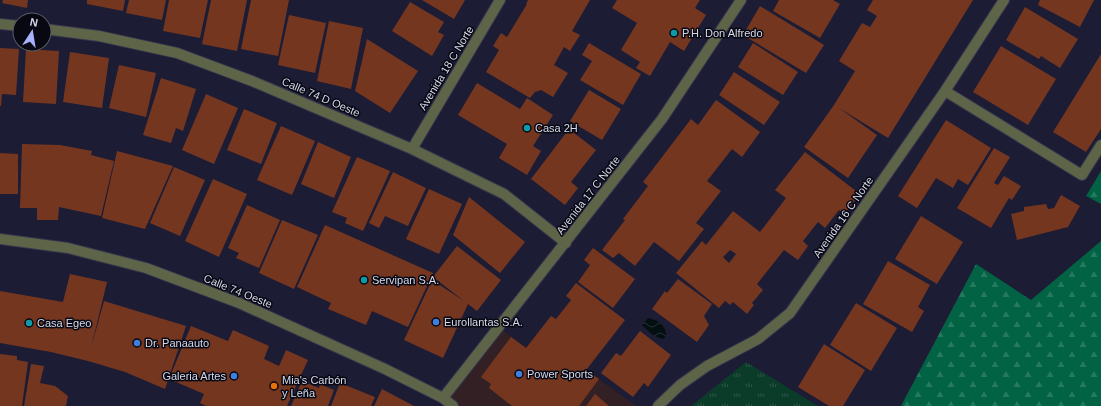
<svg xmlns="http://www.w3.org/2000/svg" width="1101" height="406" font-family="Helvetica,sans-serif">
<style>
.commercial{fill:#332024}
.grass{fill:url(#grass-tufts)}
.forest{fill:url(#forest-firs)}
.water{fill:url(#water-waves)}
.building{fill:#753620;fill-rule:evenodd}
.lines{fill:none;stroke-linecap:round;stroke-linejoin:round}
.minor-casing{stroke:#36364e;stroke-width:12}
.minor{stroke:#5d6448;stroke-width:10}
.culture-dot{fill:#0f9aa8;stroke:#070812;stroke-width:1.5}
.shop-dot{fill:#3f7fe0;stroke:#070812;stroke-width:1.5}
.food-dot{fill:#e8710a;stroke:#070812;stroke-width:1.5}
.labels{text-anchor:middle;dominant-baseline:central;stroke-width:3;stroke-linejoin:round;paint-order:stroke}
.poi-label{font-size:11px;fill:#d7d9ea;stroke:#070812;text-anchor:start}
.street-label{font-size:11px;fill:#d7d9ea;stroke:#070812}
</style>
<defs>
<pattern id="grass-tufts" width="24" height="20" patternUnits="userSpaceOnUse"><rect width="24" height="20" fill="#0b3b29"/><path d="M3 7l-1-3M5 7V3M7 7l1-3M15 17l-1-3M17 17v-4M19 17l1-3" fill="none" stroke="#2e5748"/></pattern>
<pattern id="forest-firs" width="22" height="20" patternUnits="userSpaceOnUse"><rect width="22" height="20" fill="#016343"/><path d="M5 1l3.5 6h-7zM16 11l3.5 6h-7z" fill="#25795e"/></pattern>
<pattern id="water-waves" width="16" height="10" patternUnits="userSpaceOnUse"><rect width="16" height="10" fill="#030f10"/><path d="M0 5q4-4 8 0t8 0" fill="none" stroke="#273133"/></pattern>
</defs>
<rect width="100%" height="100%" fill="#1c1c35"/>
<path class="commercial" d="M499 327 556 371 592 374 636 406H453L443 398Z"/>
<path class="grass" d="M746 362 818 406H691Z"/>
<path class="forest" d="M1101 171V204L1086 196Z
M1101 241V406H901L976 264 1031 300Z"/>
<path class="water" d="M648 318C658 320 667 326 666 337L663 339C654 337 649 332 642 325Z"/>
<path class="building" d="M3 0H28L27 8 2 3Z
M87 0H125L123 11 87 4Z
M129 0H166L162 20 126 13Z
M169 0H208L200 38 163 31Z
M211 0H247L237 51 202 44Z
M251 0H289L278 56 241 49Z
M422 0H465L454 19Z
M528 0H590L572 31 580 35 570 51 564 47 554 65 568 73 553 97 541 90 535 92 530 98 486 72 499 50 493 46 501 33 507 37 527 4H526Z
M617 0H700L695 8 706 15 684 51 670 42 650 76 636 68 640 62 621 50 637 23 612 8Z
M779 0H833L840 4 820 38 773 11Z
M873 0H973L888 138 839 108 877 135 848 178 804 147 834 105 855 71 839 61 862 23 870 27 877 16 867 10Z
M1040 0H1094L1080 27 1038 5Z
M410 2 444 22 438 32 444 35 432 56 392 31Z
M760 6 824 45 806 73 743 35Z
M1025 7 1078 39 1060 68 1041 56 1039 59 1006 40Z
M289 15 326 23 315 73 278 65Z
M329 21 363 28 351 89 317 81Z
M367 39 418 71 390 113 355 91Z
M589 43 641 74 623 105 580 80 592 61 582 55Z
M753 43 798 72 783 95 738 67Z
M1001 46 1056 79 1028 125 973 92Z
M0 48 19 49 16 95 2 94 1 106H0Z
M26 49 59 51 56 104 23 102Z
M70 52 109 58 102 108 63 102Z
M1101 54V129L1086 152 1053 132Z
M119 65 156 73 146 117 109 108Z
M734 72 780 102 764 125 719 95Z
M161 78 196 89 183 131 176 128 171 143 143 135Z
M477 83 520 109 527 98 553 115 533 146 541 151 527 175 499 158 507 144 458 115Z
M589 90 621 109 602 140 570 121Z
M206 94 238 108 214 164 182 150Z
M716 100 760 132 742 157 732 149 707 181 721 191 696 223 704 229 679 261 654 242 635 266 619 253 613 258 602 250 625 220 623 219 648 186 643 182 691 119 698 125Z
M244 109 277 123 261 164 227 150Z
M946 120 991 148 968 185 958 179 953 188 936 178 917 208 898 196Z
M281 126 315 141 292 195 257 180Z
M569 129 596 150 571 182 578 188 565 205 531 179Z
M318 142 351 157 334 198 301 184Z
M22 144 60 145 92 151 91 155 114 161 101 216 59 207 58 220H37V208H20Z
M994 148 1010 157 994 183 998 185 1004 176 1021 186 1012 200 1009 198 991 228 957 208Z
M117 151 173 166 145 229 102 218Z
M805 152 860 194 844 214 839 210 825 228 818 222 803 241 808 246 798 260 784 250 757 284 763 290 752 303 754 305 747 314 733 302 730 305 725 301 719 308 676 273 702 241 706 245 733 211 760 232 786 198 775 190ZM730 250 736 254 729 263 723 257Z
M0 153 18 154V194H0Z
M357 157 390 171 363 231 345 223 347 218 332 212Z
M174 167 205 180 180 236 150 223Z
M393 172 426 188 408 226 385 216 379 228 369 223Z
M213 179 247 194 219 257 185 241Z
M429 189 462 204 439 254 406 239Z
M1061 195 1080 206 1068 227 1017 240 1011 214 1024 211V207L1046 204 1048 209 1054 208Z
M469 197 525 242 500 273 453 235Z
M247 205 280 220 259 268 236 258 239 253 228 248Z
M921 216 963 242 937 284 895 259Z
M282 220 318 235 294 289 259 273Z
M325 225 433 273 408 327 372 311 366 325 328 309 331 303 297 287Z
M457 246 501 280 477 311 468 304 443 358 404 340 432 280 464 301 433 277Z
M593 248 635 279 613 308 578 282 590 265 584 260Z
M888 261 930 285 918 307 924 311 912 332 863 304Z
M70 274 107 282 91 348 104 301 186 326 165 389 125 372 88 361 51 352 0 343V291L63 302Z
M678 279 712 304 704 316 709 325 697 342 652 309 665 291 667 293Z
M576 283 625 320 583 374H592L599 379 579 406H512L489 388 491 384 481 377 511 337 526 348 551 316 556 319 571 300 566 296Z
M856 303 897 328 871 371 830 345Z
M191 326 228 341 233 330 269 346 264 359 279 366 286 350 308 360 287 406H206L200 403 204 394 169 379Z
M640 331 671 355 648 387 644 383 633 397 601 373 616 353 621 356Z
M824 344 865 370 843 406H829L798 387Z
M0 354 17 356V360L28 362 22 406H0Z
M31 364 44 366 40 383 55 386 68 396 66 406H24Z
M302 381 319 388 320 384 334 390 328 406H291Z
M340 383 375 397 371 406H331Z
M382 389 414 406H374Z
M595 394 609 406H586Z"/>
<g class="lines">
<defs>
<path id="minor" d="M0 24 20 26
M44 29 99 36 177 53 252 81 412 149 504 194 566 243
M945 91 1082 175 1101 145
M412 149 500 0
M0 239 68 248 146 268 239 303 385 369 443 398 453 406
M443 398 662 119 741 0
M658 406 680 385 707 366 758 339 790 313 945 91 1004 0"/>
</defs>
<use href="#minor" class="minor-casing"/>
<use href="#minor" class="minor"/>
</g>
<g class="culture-dot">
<circle cx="674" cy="33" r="4"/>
<circle cx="527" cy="128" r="4"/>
<circle cx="364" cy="280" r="4"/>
<circle cx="29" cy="323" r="4"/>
</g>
<g class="shop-dot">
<circle cx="436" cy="322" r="4"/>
<circle cx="137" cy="343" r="4"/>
<circle cx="519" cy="374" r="4"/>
<circle cx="234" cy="376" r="4"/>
</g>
<circle class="food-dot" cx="274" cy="386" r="4"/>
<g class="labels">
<g class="poi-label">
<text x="682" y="33">P.H. Don Alfredo</text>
<text x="535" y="128">Casa 2H</text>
<text x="372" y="280">Servipan S.A.</text>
<text x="444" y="322">Eurollantas S.A.</text>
<text x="37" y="323">Casa Egeo</text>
<text x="145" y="343">Dr. Panaauto</text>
<text x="527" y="374">Power Sports</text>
<text x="226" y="376" text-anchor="end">Galeria Artes</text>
<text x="282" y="380">Mia's Carbón<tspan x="282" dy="13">y Leña</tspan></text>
</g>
<g class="street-label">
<text transform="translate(446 68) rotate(-59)">Avenida 18 C Norte</text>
<text transform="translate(321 97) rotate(23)">Calle 74 D Oeste</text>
<text transform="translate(588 195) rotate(-52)">Avenida 17 C Norte</text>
<text transform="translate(843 217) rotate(-55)">Avenida 16 C Norte</text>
<text transform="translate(238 291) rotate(22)">Calle 74 Oeste</text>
</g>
</g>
<g transform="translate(32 32) rotate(12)"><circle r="19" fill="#070812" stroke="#5a5c68"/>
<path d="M0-3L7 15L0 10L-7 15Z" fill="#a7b1fc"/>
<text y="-6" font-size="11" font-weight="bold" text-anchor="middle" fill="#d7d9ea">N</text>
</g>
</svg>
